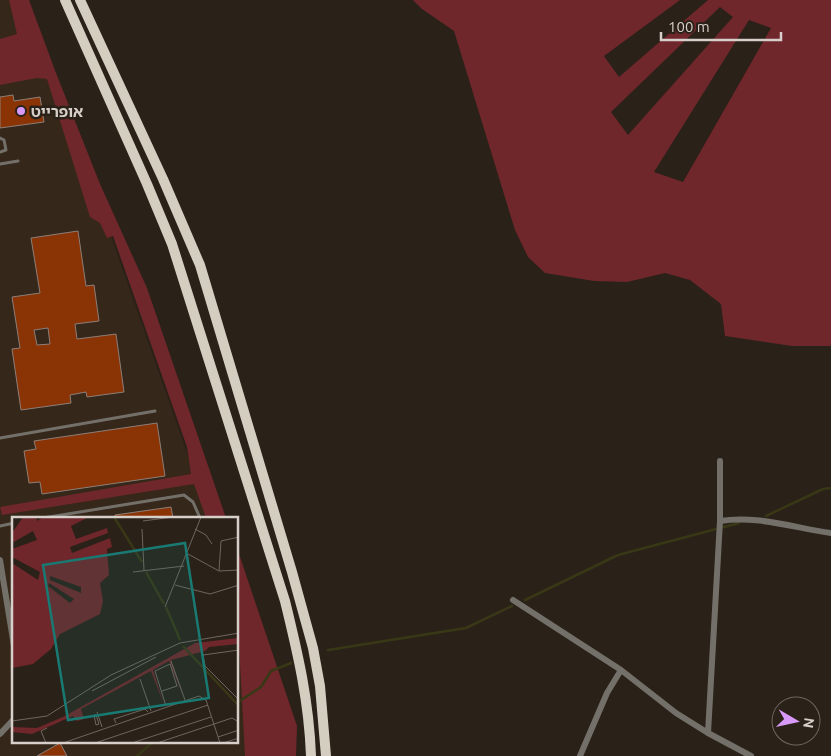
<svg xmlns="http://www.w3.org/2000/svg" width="831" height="756" font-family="Ubuntu,'Noto Sans Hebrew',sans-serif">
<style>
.built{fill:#352719}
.green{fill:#6f272b;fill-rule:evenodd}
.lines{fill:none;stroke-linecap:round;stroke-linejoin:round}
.stream{stroke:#383817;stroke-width:2.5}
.building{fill:#8a3406;stroke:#8d7e78;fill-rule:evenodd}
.service{stroke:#73706a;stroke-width:3}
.minor{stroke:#73706a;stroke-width:6}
.trunk{stroke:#d4cec1;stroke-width:10}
.poi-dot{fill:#d89af8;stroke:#2a2118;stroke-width:2}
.labels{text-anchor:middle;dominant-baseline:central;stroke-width:5;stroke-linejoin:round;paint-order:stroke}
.poi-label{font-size:15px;font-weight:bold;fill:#d7d0ca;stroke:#2a2118;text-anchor:start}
.inset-river{fill:none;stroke:#383817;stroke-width:2.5}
.inset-road{fill:none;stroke:#6f675f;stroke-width:1}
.view{fill:#197a73;fill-opacity:0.15;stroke:#197a73;stroke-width:2.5}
.inset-edge{fill:none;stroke:#d7d0ca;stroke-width:2.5}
</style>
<rect width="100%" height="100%" fill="#2a2118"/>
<path class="built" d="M0 0H28L210 518H14V742H238V598L275 756H0Z"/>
<path class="green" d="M9 0H29L56 73 100 184 147 288 226 518H206L194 484 2 515 0 507 191 474 187 447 113 236 107 238 100 223 90 217 47 79 37 78 0 85V39L17 34Z
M413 0H680L604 56 619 77 708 0H831V346H792L725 336 721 304 690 280 665 273 627 282 594 281 545 273 528 257 515 230 454 31 422 9ZM720 7 733 17 628 135 611 112ZM749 20 771 28 683 182 654 172Z
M238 551 297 726 296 756H245L238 626Z"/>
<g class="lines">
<path class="stream" d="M766 516 823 489 831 488
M525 600 618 555 739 523
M328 650 466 628 512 606
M238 702 261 687 271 671 291 663
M137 756 153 742"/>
</g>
<path class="building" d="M13 95 14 101 40 97 44 122 0 128V97Z
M78 231 86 286 94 285 99 321 75 324 77 339 116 334 124 392 87 397 86 392 70 395 71 403 21 410 12 349 20 348 12 297 40 293 31 238ZM48 328 50 344 37 345 34 330Z
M157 423 165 476 42 494 40 482 29 483 24 451 36 449 34 441Z
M171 507 173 518H115V515Z
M60 743 67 756H37Z"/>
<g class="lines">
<path class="service" d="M0 138 4 140 6 150 0 152
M0 164 18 161
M0 438 155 411
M43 518 184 495 193 502 200 518
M0 526 14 523"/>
<path class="minor" d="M720 521C757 515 795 528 831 533
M0 560 14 646
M513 600 621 670 676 713 708 733 751 756
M708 733 720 521V461
M0 734 14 719
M580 756 607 693 621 670"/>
<path class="trunk" d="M65 0 147 184 172 244 285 601C298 654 309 701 311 756
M80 0 163 179 200 265 292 572 313 648 320 686 326 756"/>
</g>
<circle class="poi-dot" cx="21" cy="111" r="5"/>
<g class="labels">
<g class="poi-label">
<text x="31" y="111">אופרייט</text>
</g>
</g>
<g transform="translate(12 517)">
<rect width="226" height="226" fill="#2a2118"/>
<path d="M11 0H24L25 4 31 0H77L59 9 64 22 95 11 96 16 58 30 60 36 98 21 100 30 95 32 97 58 88 66 91 84 88 97 48 117 39 132 21 147 0 151V46L26 63 28 55 0 40V32L25 23 21 14 0 26V16ZM38 59 69 70V76L38 63ZM37 66 62 82 58 86 36 69ZM226 121V127L197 130 193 134 159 143 172 181 157 144 141 153 152 188 139 154 69 192 72 202 65 204 61 199 20 217 0 215V210L25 211 51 200 183 126Z" fill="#6f272b" fill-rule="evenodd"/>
<path class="inset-river" d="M102 0 130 45M134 55 152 87M154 90 168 123M171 129 227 189"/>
<path class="inset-road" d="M131 4 161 0M130 12 132 53M183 12 194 18 200 27M176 37 207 54 227 53M207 54 209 24 227 20M121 55 172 49M163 68 198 77 227 68M153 90 189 0M227 133 191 138 193 149 227 183M159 144 173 183M128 162 139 194M80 174 144 140M150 174 165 169 158 147 143 154 154 189M85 195 90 210M82 198H84L87 207 84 208ZM0 204 35 199 99 158 168 126 227 116M104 206 102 202 133 192 136 195M206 220 227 213M34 226 29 214 35 211M51 226 187 179 194 183 208 226M83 226 196 188M120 226 199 200M145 226 220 201 227 205M211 226 227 221"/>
<path class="view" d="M173 26 197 181 56 203 31 48Z"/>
<rect width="226" height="226" class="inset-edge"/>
</g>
<g transform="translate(796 721) rotate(99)"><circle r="24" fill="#2a2118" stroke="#6f675f"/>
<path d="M0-4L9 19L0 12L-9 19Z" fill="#d89af8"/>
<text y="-8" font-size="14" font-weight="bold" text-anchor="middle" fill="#d7d0ca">N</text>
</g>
<path d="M661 32v8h120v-8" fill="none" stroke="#d7d0ca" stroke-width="2.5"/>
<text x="668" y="32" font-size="15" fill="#d7d0ca" stroke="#2a2118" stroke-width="4" paint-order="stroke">100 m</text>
</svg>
